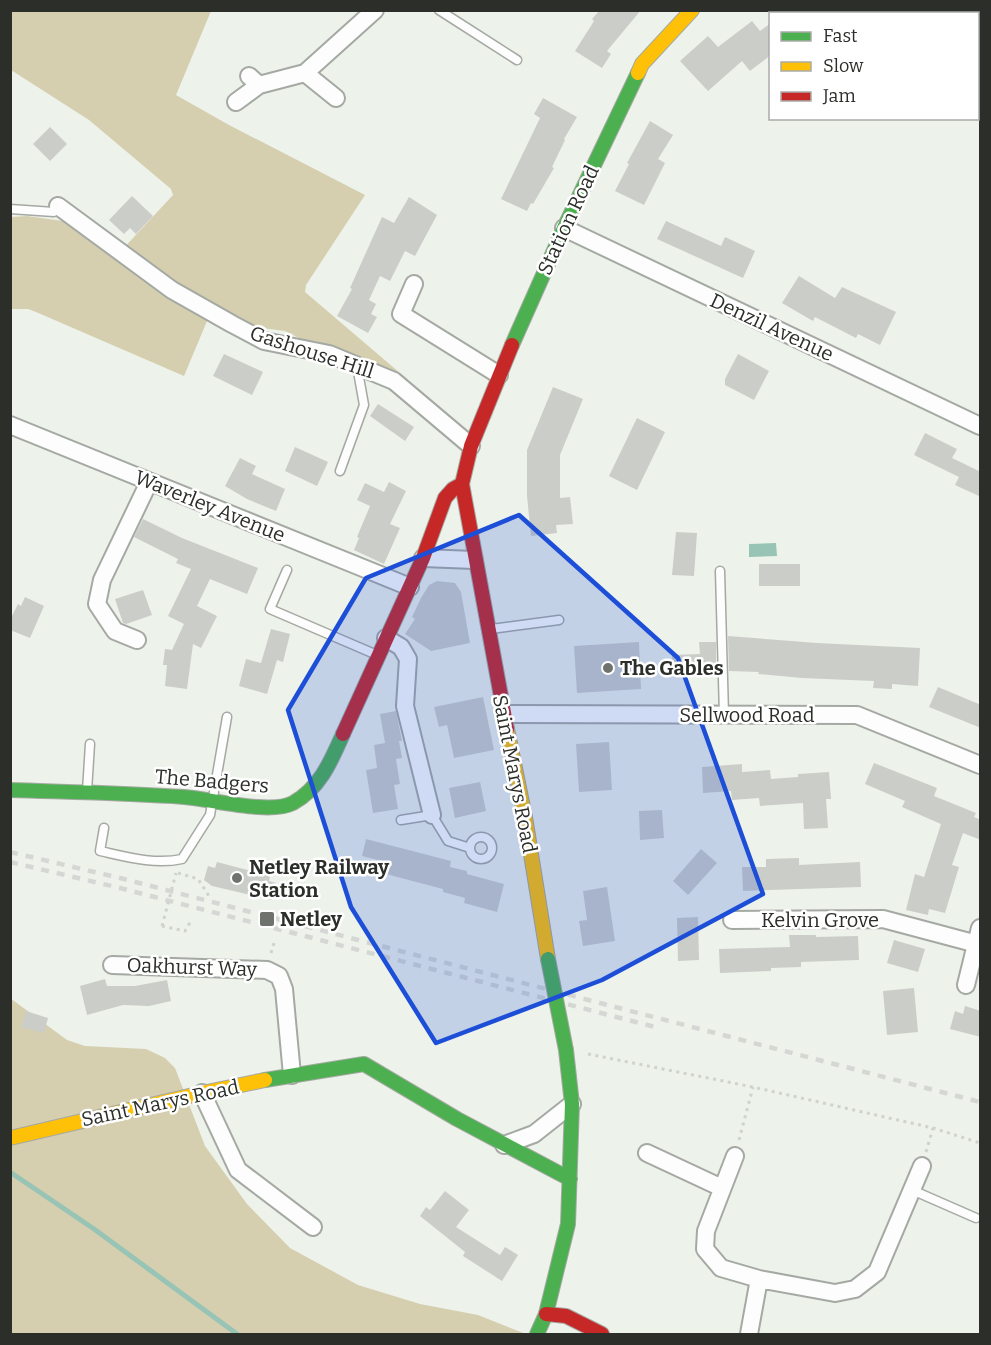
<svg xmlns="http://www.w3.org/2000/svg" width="991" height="1345" font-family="Bitter,serif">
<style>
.forest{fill:#d5cfb0}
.water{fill:#98c4b5}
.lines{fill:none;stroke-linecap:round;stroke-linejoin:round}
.stream{stroke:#98c4b5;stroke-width:5}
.building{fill:#cbcec8}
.lane-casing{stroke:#a5a9a3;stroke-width:11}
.street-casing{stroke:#a5a9a3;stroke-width:20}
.fast-casing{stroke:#a5a9a3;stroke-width:16}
.slow-casing{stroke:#a5a9a3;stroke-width:16}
.jam-casing{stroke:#a5a9a3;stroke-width:16}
.path{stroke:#d0d2cf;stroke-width:3;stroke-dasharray:3 4.5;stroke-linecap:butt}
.lane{stroke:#fcfdfc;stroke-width:8}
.street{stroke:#fcfdfc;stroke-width:16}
.fast{stroke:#4caf50;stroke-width:14}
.slow{stroke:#ffc107;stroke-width:14}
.jam{stroke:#c62828;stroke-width:14}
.rail{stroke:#d5d7d4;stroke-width:4.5;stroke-dasharray:8 8;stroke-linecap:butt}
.fast-bridge-casing{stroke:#a5a9a3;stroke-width:16;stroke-linecap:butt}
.path-bridge{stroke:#d0d2cf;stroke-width:3;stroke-dasharray:3 4.5;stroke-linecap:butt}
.fast-bridge{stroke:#4caf50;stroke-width:14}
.marked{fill:#1d4ed8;fill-opacity:0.2;stroke:#1d4ed8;stroke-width:4.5;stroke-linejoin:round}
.poi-dot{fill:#6f736d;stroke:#fff;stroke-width:2}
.labels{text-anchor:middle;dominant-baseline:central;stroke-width:5;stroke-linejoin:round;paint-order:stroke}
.street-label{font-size:20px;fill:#2b2e29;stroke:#fff}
.poi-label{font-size:20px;font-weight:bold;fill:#2b2e29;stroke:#fff;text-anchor:start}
</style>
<rect width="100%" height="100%" fill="#edf2ea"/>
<path class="forest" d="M11 11H211L176 95 229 125 365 195 306 285 305 292 407 379 394 381 330 354 285 331 207 321 184 376 36 312 28 309H11V217L27 216 70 222 120 252 173 195 171 189 89 120 11 70Z
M10 998 67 1040 85 1046 146 1049 165 1058 175 1068 205 1146 247 1204 290 1248 358 1285 420 1304 478 1315 526 1334H11Z"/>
<path class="water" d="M776 543 777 556 749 557V544Z"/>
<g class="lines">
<path class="stream" d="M10 1172 94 1229 237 1334"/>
</g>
<path class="building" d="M600 10H641L607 51 611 54 602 68 575 51 594 21 592 19Z
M752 21 760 31 771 23V55L750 71 742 61 708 91 680 61 708 36 718 47Z
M543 98 577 117 564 139 565 140 552 167 554 168 533 204 531 203 527 211 501 199 540 118 534 114Z
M650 121 673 135 658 159 665 163 644 205 615 191 629 164 627 163Z
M50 127 67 144 50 161 33 144Z
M132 196 153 216 136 234 130 228 124 234 109 220Z
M409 197 437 215 415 256 405 251 390 281 380 276 369 300 376 304 371 314 377 317 368 333 337 316 352 289 350 288 382 217 394 223Z
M666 221 721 246 725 237 755 251 743 278 657 239Z
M799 276 835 298 842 287 896 312 880 345 858 334 856 338 815 317 813 321 782 303Z
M224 354 263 372 252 395 213 376Z
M738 354 769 371 754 400 725 385V379Z
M553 387 583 399 560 455V498L570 497 573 524 556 525 557 533 531 536 527 496V450Z
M378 404 414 427 405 441 370 416Z
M637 418 665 432 637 490 609 476Z
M925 433 957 449 952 458 981 472V497L955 485 959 477 914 455Z
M295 447 328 462 317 486 285 471Z
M240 458 256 466 252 474 285 489 276 511 247 499 225 486Z
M389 482 406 491 390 524 400 528 384 564 354 550 359 538 357 537 370 506 357 500 365 483 384 492Z
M143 519 182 538 258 568 247 594 210 579 197 606 217 616 201 648 193 644 187 689 165 686 167 665H163L165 649 172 650 184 624 168 616 191 569 176 563 178 559 134 537Z
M676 532 697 533 694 576 672 575Z
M759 564H800V586H759Z
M437 581 455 583 461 592 470 643 431 651 405 634 415 619 412 617 421 598 429 585Z
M143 590 152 615 126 624 123 623 115 599Z
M25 597 44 606 30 638 10 630V620L18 604 21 606Z
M271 629 290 634 283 662 277 660 267 694 239 686 246 659 261 663Z
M728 636 817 643 920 648 918 686 892 684V689L873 688 874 681 802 678 758 674 759 672 729 671Z
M639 642 641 689 577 693 574 646Z
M699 642H716V670L672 671V655L700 654Z
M938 687 981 705V728L929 707Z
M483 697 494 750 454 758 447 725 439 727 434 707Z
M396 711 402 741H399L402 758 396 759 400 784 394 785 398 809 373 813 366 770 377 768 374 745 385 743 380 714Z
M609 742 612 790 579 792 576 744Z
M874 763 937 788 934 796 976 813 974 817 981 820V840L963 833 952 865 959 867 945 913 929 909 928 915 906 910 915 874 924 877 941 824 902 807 905 801 865 784Z
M742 764V772L770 770 771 779 798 777V774L829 772 831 799H826L828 828 804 829 803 803 760 806 759 798 732 800 731 791 703 793 702 767Z
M480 782 486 811 455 818 449 788Z
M662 810 664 838 640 840 639 811Z
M366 839 451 861 450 867 467 871V874L504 884 497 912 464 903 465 898 443 892V889L382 873 385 862 362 856Z
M701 849 717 863 688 895 673 881Z
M799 858V865L860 862 861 887 743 891 742 867H766V859Z
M217 862 270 876 269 881 276 883 272 900 212 886 204 880 208 866 215 868Z
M607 887 615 941 583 946 579 921 587 920 583 891Z
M698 917 699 960 678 961 677 918Z
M789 935H816V937L858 936 859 960 801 962V967L771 968V971L720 973 719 949 790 947Z
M894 940 925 949 918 972 887 963Z
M105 979 107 986H135L167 980 171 1001 149 1006 123 1005 87 1015 80 986Z
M914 988 918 1032 887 1035 883 991Z
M965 1006 981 1011V1037L950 1029 955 1011 963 1014Z
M26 1011 48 1018 44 1033 21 1027Z
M445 1191 469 1210 456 1227 500 1255 505 1247 518 1255 502 1281 463 1256 465 1252 420 1216 426 1207 430 1210Z"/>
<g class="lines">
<defs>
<path id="lane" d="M439 10 517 60
M10 209 54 212 58 206
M340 471 364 405 357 366
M287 570 270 609 377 655
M720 571 724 715
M491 629 559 620
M87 791 90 744
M401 820 432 815 448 841 470 848
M104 828 100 851C127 857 155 865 182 859L210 815 227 717
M470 848a11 11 0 1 1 22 0a11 11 0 1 1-22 0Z
M912 1190 976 1218"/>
<path id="street" d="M249 76 259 85 305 73
M336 98 305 73 375 10
M236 102 259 85
M58 206 172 290 232 324 264 341 329 354 394 381 471 446
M564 228 980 426
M414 284 401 314 499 375
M10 425 410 587
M423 558 474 560
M386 638 401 647 408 659 405 706 432 815
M137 640 115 631 97 604 102 580 149 482
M504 714 857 715 980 765
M732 920 883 919 977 944
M112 965 267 970 279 976 284 989 292 1075
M966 985 980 928
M202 1093 238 1170 313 1227
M504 1145 534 1134 572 1104
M647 1153 722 1188
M735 1156 706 1231 705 1249 721 1268 759 1279 835 1293 855 1289 877 1272 922 1166
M749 1334 759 1279"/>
<path id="fast" d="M512 345 564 228 638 73
M10 790C68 792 126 793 184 797 211 799 270 815 293 803 320 788 331 761 343 734
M265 1080 364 1064 457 1119 570 1179
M537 1334 546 1314 568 1224 572 1104 566 1050"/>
<path id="slow" d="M638 73 642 64 692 10
M507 729 525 817 548 959
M10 1138 202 1093 265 1080"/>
<path id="jam" d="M507 729 462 484 471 446 512 345
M343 734 423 558 445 498 453 489 462 484
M546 1314 566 1316 602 1334"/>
</defs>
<use href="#lane" class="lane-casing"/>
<use href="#street" class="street-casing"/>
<use href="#fast" class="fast-casing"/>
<use href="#slow" class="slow-casing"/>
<use href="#jam" class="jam-casing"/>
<path class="path" d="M178 873 198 879 209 896
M162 926 185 931 191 921
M271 953 274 943
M588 1054 753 1087 933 1128 980 1143
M739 1140 753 1087
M926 1152 933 1128"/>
<use href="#lane" class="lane"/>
<use href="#street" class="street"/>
<use href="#fast" class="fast"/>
<use href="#slow" class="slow"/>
<use href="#jam" class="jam"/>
<path class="rail" d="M10 852 124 879 980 1102
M10 862 120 888 655 1027"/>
<defs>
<path id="fast-bridge" d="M548 959 566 1050"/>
</defs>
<use href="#fast-bridge" class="fast-bridge-casing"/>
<path class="path-bridge" d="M162 926 176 873"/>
<use href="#fast-bridge" class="fast-bridge"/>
</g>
<path class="marked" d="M519 515 678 658 763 894 602 980 436 1043 351 907 288 710 366 578Z"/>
<g class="poi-dot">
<circle cx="608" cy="668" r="6"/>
<circle cx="237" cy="878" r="6"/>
<rect x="259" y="911" width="16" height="16" rx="3"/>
</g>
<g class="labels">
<g class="street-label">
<text transform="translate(568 220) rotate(-65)">Station Road</text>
<text transform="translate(772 327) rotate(25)">Denzil Avenue</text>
<text transform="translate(312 352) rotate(18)">Gashouse Hill</text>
<text transform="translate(210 506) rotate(22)">Waverley Avenue</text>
<text x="747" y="715">Sellwood Road</text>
<text transform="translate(515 774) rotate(79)">Saint Marys Road</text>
<text transform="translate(212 781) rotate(5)">The Badgers</text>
<text x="820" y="920">Kelvin Grove</text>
<text transform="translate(192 967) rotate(2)">Oakhurst Way</text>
<text transform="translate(160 1103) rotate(-12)">Saint Marys Road</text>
</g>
<g class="poi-label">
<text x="620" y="668">The Gables</text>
<text x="249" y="867">Netley Railway<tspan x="249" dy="23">Station</tspan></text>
<text x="280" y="919">Netley</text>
</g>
</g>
<rect width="991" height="1345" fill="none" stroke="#2b2e29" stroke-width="24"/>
<rect x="769" y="12" width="210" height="108" fill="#ffffff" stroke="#aaaba9" stroke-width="1.5"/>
<rect x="781" y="32" width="30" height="9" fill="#4caf50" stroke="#aaaba9" stroke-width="1.5"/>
<text x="823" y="42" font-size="18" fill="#2b2e29">Fast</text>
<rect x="781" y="62" width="30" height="9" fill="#ffc107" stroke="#aaaba9" stroke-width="1.5"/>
<text x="823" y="72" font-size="18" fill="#2b2e29">Slow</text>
<rect x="781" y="92" width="30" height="9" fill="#c62828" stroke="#aaaba9" stroke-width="1.5"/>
<text x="823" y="102" font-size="18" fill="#2b2e29">Jam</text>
</svg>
